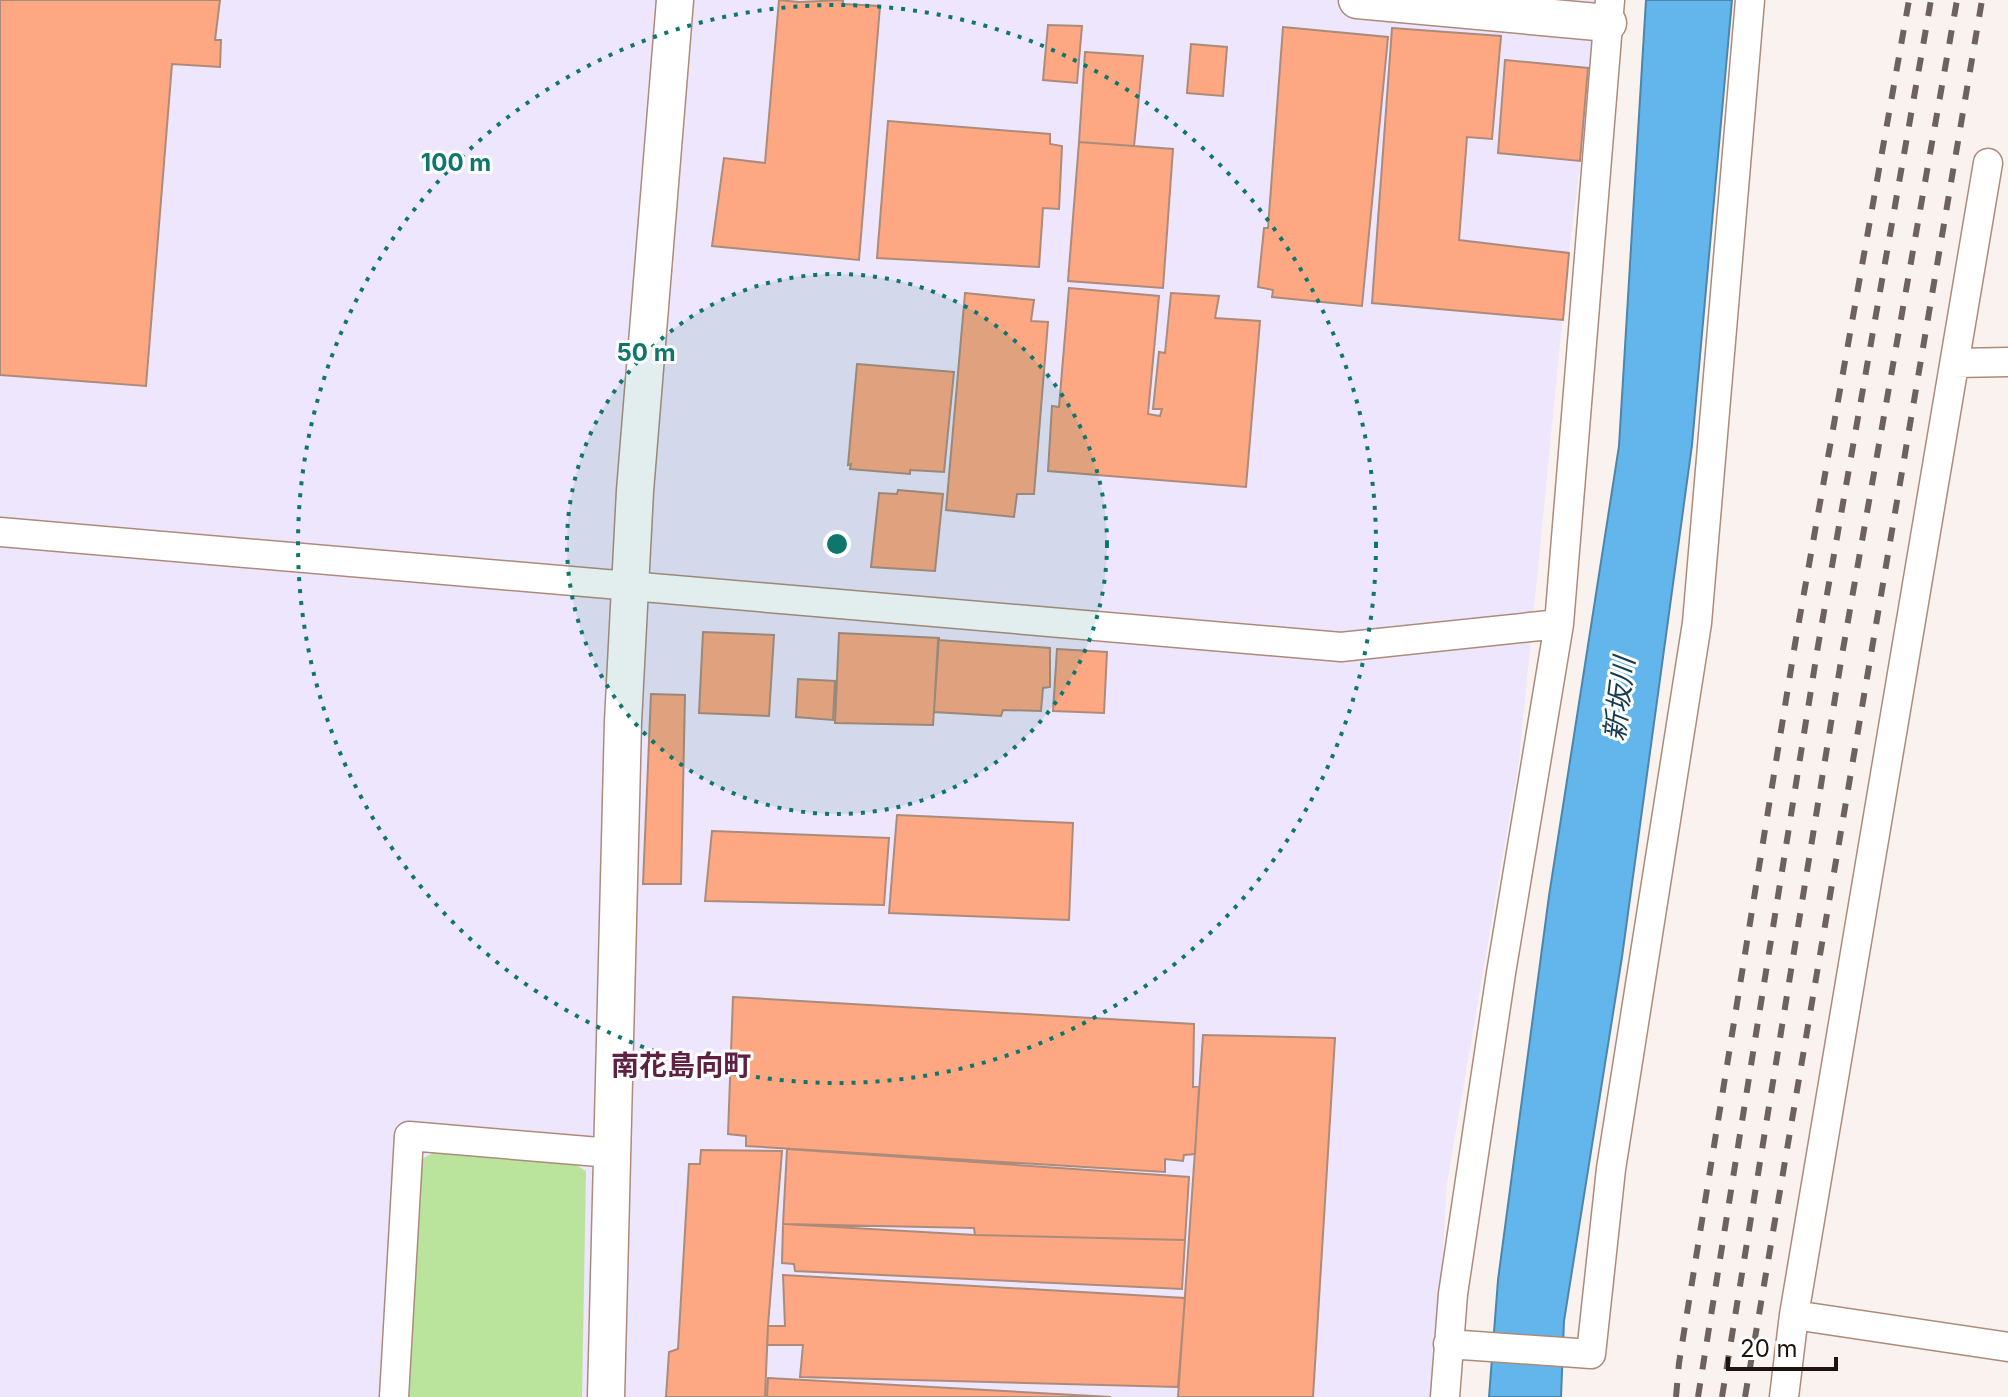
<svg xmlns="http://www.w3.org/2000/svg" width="2008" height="1397" font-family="Inter,'Noto Sans JP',sans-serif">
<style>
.industrial{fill:#eee6fc}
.green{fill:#bae39c}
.water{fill:#62b6eb;stroke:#4e85a9;stroke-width:2}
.building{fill:#fda882;stroke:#ad8b7b;stroke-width:2}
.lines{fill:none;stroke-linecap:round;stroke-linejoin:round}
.minor-casing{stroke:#ad8b7b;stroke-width:31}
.tertiary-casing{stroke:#ad8b7b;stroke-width:39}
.minor{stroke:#fff;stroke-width:28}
.tertiary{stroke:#fff;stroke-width:36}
.rail{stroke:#6e625e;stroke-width:6;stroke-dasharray:14 14;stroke-linecap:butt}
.ring{fill:none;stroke:#0f766e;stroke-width:4;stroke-dasharray:4 8}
.labels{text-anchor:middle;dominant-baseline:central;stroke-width:6;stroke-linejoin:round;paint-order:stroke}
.water-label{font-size:28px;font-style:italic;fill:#183c52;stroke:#fff}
.neighbourhood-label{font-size:28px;font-weight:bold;fill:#5f2041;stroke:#fff}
.centre{fill:#0f766e;stroke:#fff;stroke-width:4}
.ring-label{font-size:24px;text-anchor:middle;font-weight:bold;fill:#0f766e;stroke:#fff;stroke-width:6;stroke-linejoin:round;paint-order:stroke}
</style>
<rect width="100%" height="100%" fill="#faf2ef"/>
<path class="industrial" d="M0 0H1601L1569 253 1519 761 1447 1183 1434 1397H0Z"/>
<path class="green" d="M437 1151 571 1162 586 1171 582 1397H401L416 1162Z"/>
<path class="water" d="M1646 0H1732L1692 445 1622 957 1564 1321 1561 1397H1489L1498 1280 1549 896 1619 446Z"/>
<path class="building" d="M0 0H220L215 40H221L220 67 172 64 146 386 0 375Z
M779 0 799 2 843 0V4L880 6 859 260 712 246 724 158 765 163Z
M1048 25 1082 26 1077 83 1043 80Z
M1283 27 1388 37 1362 306 1272 297 1273 290 1258 287 1264 228H1268Z
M1392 28 1501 36 1492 139 1467 137 1459 240 1569 253 1563 320 1372 303Z
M1191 44 1227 47 1223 96 1187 93Z
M1085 52 1143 56 1134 146 1079 142Z
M1505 60 1588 68 1580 161 1498 153Z
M888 121 1050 134V144L1062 146 1059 209 1043 208 1039 267 877 258Z
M1079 142 1173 149 1163 288 1068 281Z
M1069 288 1159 296 1148 414 1160 416 1162 409H1153L1159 352 1165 353 1171 293 1219 296 1215 318 1260 321 1246 487 1048 471 1052 406 1059 407Z
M965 293 1034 300 1031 321 1048 322 1034 494H1017L1014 517 946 510Z
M857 364 954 372 944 472 910 470V474L850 469 851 464 848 465Z
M898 490 943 494 935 571 871 567 879 493 897 494Z
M703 632 774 635 769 716 699 713Z
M839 633 939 638 933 725 835 723Z
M938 640 1050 648V687L1043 688 1041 711 1003 710 1001 716 934 712Z
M1057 649 1107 652 1104 713 1053 711Z
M798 679 835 681 833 720 796 717Z
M651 694 685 695 681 884H643Z
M897 815 1073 823 1069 920 889 913Z
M712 831 889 838 884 905 705 901Z
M733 997 1194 1024 1193 1087 1199 1086 1195 1154 1184 1155 1183 1161 1165 1159V1172L746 1146V1136L728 1134Z
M1203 1035 1335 1038 1313 1397H1178Z
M787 1149 1189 1177 1185 1240 975 1235 974 1228 783 1224Z
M701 1150 782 1151 768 1326 765 1397H666L669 1352 678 1349 689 1164H700Z
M783 1224 975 1235 1185 1240 1182 1289 795 1271 794 1264 782 1263Z
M783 1275 1185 1298 1178 1387 800 1377 803 1345H767L768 1326H785Z
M768 1378 1111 1397H767Z"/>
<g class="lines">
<defs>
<path id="minor" d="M1955 363 2008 362
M0 532 1341 647 1559 624
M1794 1315 2008 1347
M1448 1344 1591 1354 1611 1169 1697 623 1750 0
M394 1397 409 1136 611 1153
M1445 1397 1453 1294 1501 973 1559 624 1610 0
M1784 1397 1794 1315 1988 163"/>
<path id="tertiary" d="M1357 0 1608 23
M606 1397 623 722 635 491 675 0"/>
</defs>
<use href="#minor" class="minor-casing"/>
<use href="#tertiary" class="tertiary-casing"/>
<use href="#minor" class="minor"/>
<use href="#tertiary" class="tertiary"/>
<path class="rail" d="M1676 1397 1679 1363 1795 644 1909 0
M1698 1397 1818 646 1931 0
M1722 1397 1842 655 1957 0
M1745 1397 1982 0"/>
</g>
<circle cx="837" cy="544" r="270" fill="#0f766e" fill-opacity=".12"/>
<g class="ring">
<circle cx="837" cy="544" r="270"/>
<circle cx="837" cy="544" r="539"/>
</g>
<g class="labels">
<g class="water-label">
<text transform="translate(1619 699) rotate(-83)">新坂川</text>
</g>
<g class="neighbourhood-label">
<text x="681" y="1065">南花島向町</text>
</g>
</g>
<circle cx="837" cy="544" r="12" class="centre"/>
<g class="ring-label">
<text x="456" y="171">100 m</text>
<text x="646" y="361">50 m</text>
</g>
<path d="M1728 1357v12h108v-12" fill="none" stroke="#20130e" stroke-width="4"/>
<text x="1740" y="1357" font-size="24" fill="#20130e" stroke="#ffffff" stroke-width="6" paint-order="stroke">20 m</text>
</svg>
